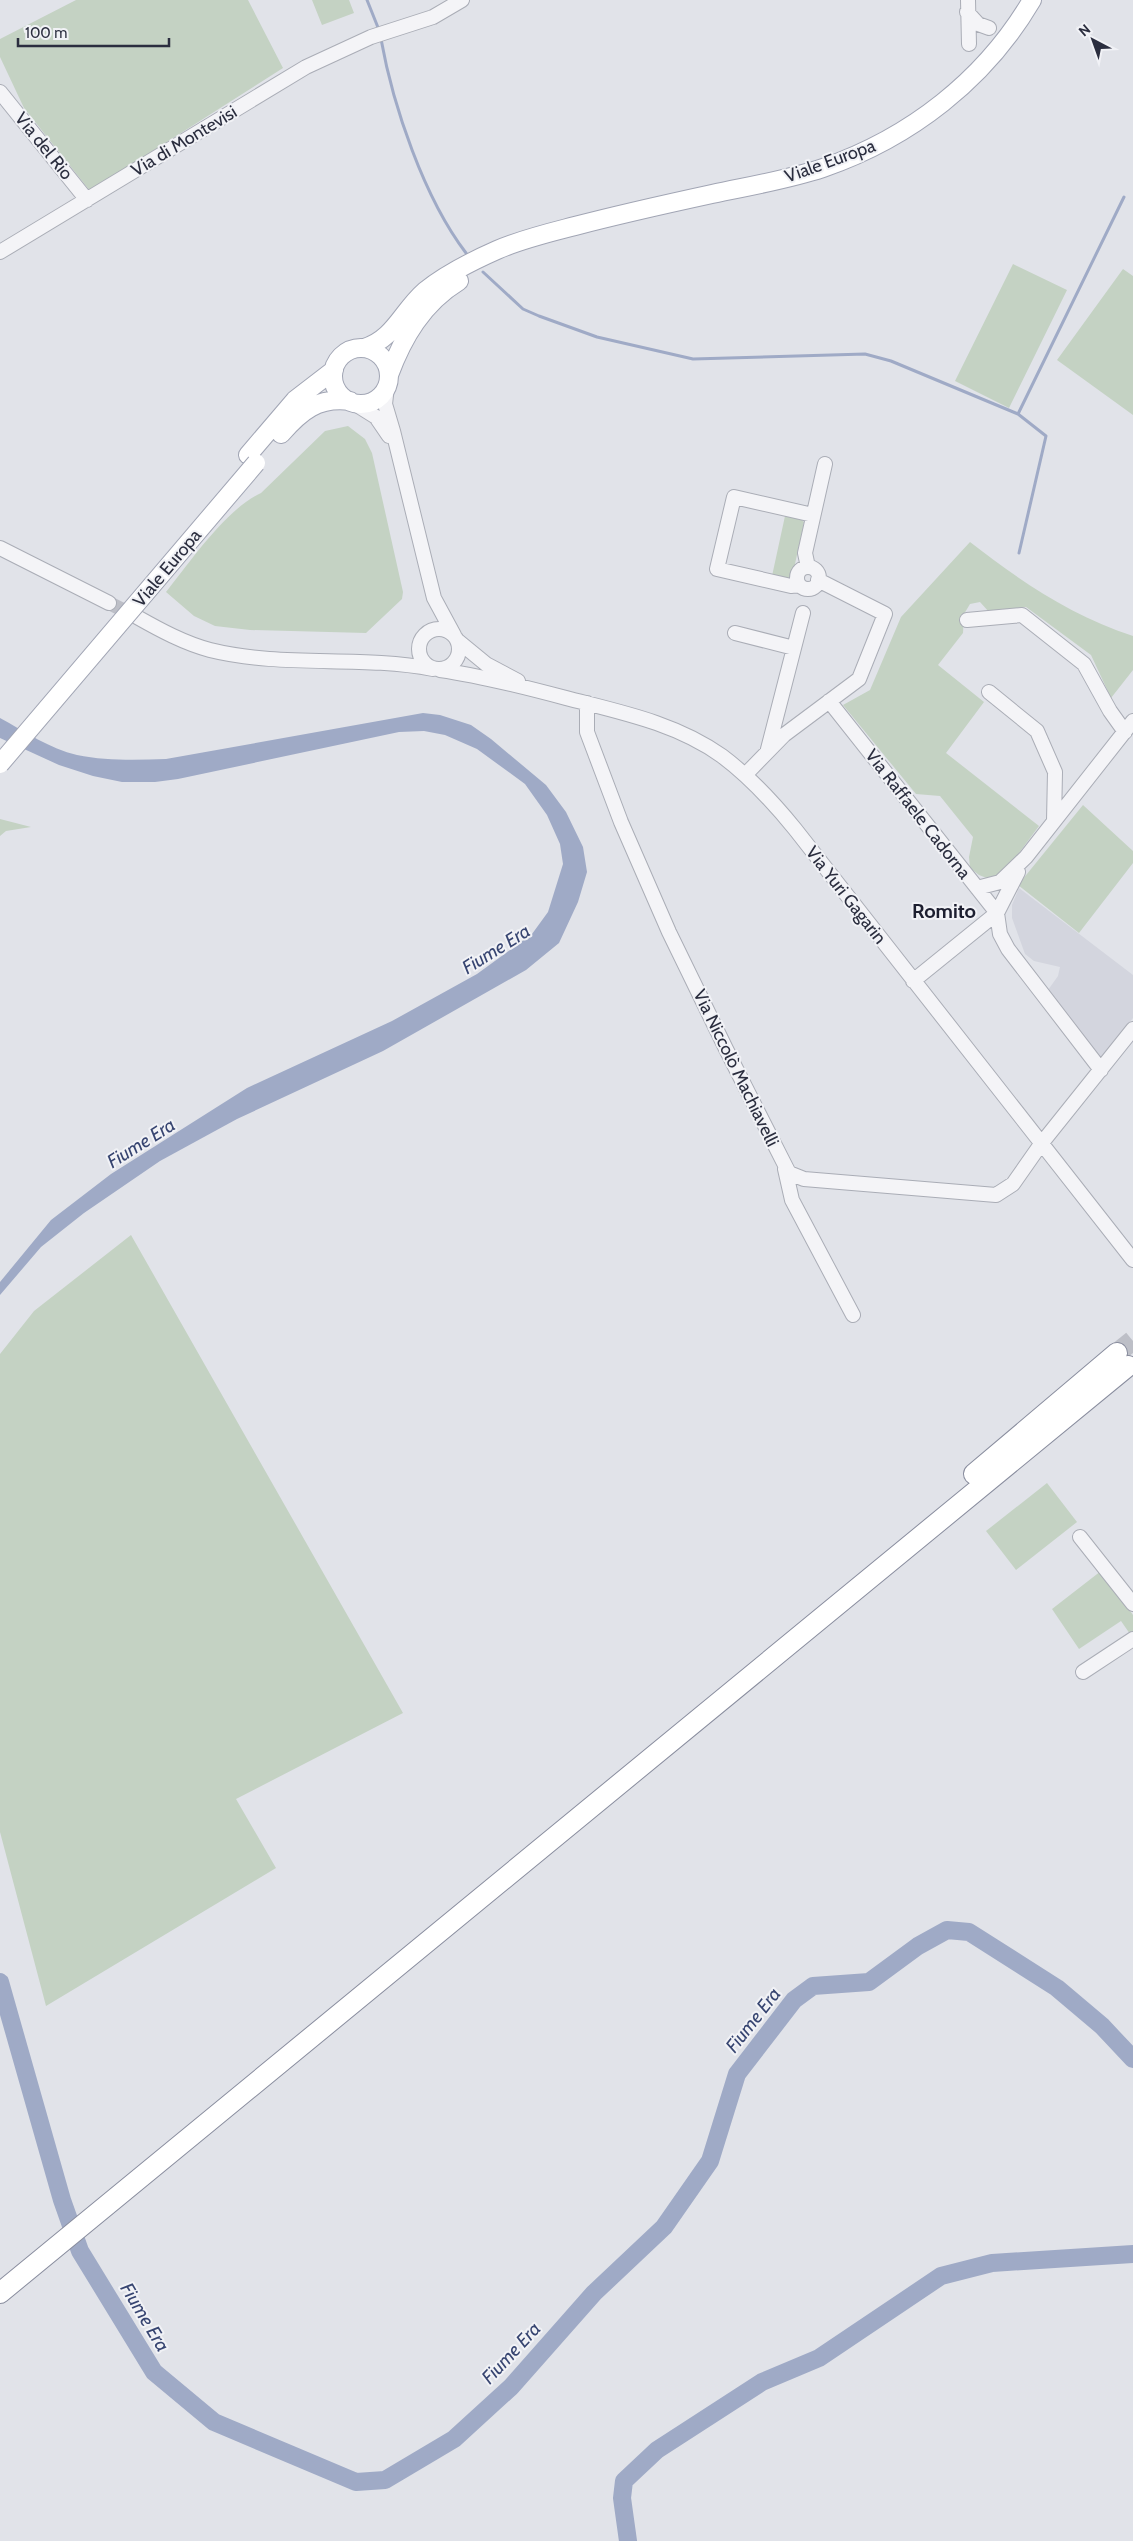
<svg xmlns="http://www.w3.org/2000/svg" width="1133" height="2541" font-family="Cabin,sans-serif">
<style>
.built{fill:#d3d5de}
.green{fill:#c4d2c3}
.water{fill:#9faac6}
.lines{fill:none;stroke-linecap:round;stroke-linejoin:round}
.stream{stroke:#9faac6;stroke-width:3}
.river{stroke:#9faac6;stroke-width:18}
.minor-tunnel{stroke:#bdbfc7;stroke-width:14;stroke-dasharray:14 7;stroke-linecap:butt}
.highway-tunnel{stroke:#bdbfc7;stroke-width:20;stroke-dasharray:20 10;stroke-linecap:butt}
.minor-casing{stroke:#aaadb6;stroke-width:16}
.major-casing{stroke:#a1a5b4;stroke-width:20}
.highway-casing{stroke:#898d9e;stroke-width:22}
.minor{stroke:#f4f4f7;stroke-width:14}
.major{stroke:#fff;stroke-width:18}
.highway{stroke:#fff;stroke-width:20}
.major-bridge-casing{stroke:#a1a5b4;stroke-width:20;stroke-linecap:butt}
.major-bridge{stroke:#fff;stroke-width:18}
.labels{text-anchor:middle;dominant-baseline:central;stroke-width:4;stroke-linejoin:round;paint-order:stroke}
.street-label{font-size:18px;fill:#2b2e3f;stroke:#f1f2f6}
.water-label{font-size:19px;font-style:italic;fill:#374571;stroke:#f1f2f6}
.quarter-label{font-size:20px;font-weight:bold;fill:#1d1f30;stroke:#f1f2f6}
</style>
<rect width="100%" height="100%" fill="#e1e3e9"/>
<path class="built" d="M1019 888 1133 975V1018L1101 1058 1048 990 1058 976 1060 967 1034 961 1025 954 1012 918V905Z"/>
<path class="green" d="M76 0H248L283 68 90 191 24 108 0 57V39Z
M312 0H349L354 13 322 25Z
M1013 264 1067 290 1009 408 955 381Z
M1123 269 1133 276V415L1057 360Z
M348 426 365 439 372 453 403 592 402 599 366 633 250 630 215 626 194 616 166 592C190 562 226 509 261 493L325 431Z
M785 516 802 520 804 522 792 578 788 581 772 576Z
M970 542C1020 581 1072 616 1133 636V670L1111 698 1091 655 1026 607 989 612 980 602 970 604 964 614 963 633 938 665 984 702 946 753 1039 826 1005 872 989 879 979 875 970 868 969 857 973 837 940 796 916 794 843 705 870 690 901 617Z
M1083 805 1133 851V863L1079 933 1018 885Z
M0 819 31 827 6 831 0 836Z
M131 1235 403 1713 236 1799 276 1868 46 2006 0 1832V1354L34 1311Z
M1047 1483 1077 1522 1016 1570 986 1531Z
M1101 1571 1133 1615V1632L1130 1634 1121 1621 1079 1649 1052 1609Z"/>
<path class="water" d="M423 713 440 715 471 725 491 739 546 785 566 812 583 847 587 872 578 902 559 943 526 970 383 1051 237 1119 160 1161 84 1213 41 1247 0 1295V1282L51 1220 111 1174 247 1088 392 1021 477 974 532 934 548 912 563 864 560 844 547 815 525 784 477 749 445 735 424 731 399 732 178 779 155 782H122L93 776 59 765 0 738V718C24 731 50 749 77 755 106 761 137 760 166 759Z"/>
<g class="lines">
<path class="stream" d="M367 0 379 30
M381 39C393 106 424 198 466 253
M483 272 523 309 539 316 597 337 693 359 865 354 891 361 1018 414 1124 197
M1018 414 1046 436 1019 553"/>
<path class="river" d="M0 1982 62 2200 80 2251 154 2372 214 2422 356 2482 385 2480 454 2439 511 2387 594 2293 664 2227 710 2161 737 2074 794 2000 813 1986 869 1982 918 1946 947 1930 969 1932 1057 1988 1102 2026 1133 2059
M628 2541 622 2498 624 2481 657 2450 762 2382 819 2358 941 2276 992 2263 1133 2254"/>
<path class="minor-tunnel" d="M109 603 137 617"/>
<path class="highway-tunnel" d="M1117 1353 1133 1340"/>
<defs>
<path id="minor" d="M968 0 969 44
M967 12 978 24 989 28
M0 92 87 200
M0 252 306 67 371 37 433 17 462 0
M387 387 385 404 393 431 434 598 454 635
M352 402 376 417 389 436
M0 548 109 603
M808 567 805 553 825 464
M797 578a11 11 0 1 1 22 0a11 11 0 1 1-22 0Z
M799 585 791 586 717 569 734 497 813 515
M137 617C160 630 184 643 210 650 283 668 359 655 433 669
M967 620 1022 615 1084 664 1110 711 1125 732
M419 649a20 20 0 1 1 40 0a20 20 0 1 1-40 0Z
M735 633 794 648
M458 641 486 664 518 681
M440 670C482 676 525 687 566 698 620 712 676 723 722 756 750 777 773 802 795 829L1133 1260
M989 692 1037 731 1055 772 1054 821
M829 701 997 913 1000 934 1008 949 1101 1070
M587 703V732L621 822 669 932 726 1049 789 1173 804 1179 996 1195 1013 1184 1041 1144 1133 1029
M768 749 803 613
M745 775 784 735 859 679 885 614 818 580
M977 888 1000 882 1026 857 1133 721
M913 981 997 913 1018 872
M785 1169 792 1200 853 1315
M1080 1537 1133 1604
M1083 1672 1133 1639"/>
<path id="major" d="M333 376a28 28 0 1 1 56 0a28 28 0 1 1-56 0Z
M364 348C394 339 402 311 425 291 446 274 472 261 497 250 522 239 548 233 575 226 621 214 666 204 712 194 749 186 787 180 823 168 910 138 985 80 1032 0
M389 375C403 337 423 303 459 281
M281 434C301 411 318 397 350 401
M248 455 295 400 334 370"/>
<path id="highway" d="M974 1474 1117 1353
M0 2293 1128 1366"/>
</defs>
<use href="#minor" class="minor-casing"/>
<use href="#major" class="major-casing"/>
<use href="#highway" class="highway-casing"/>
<use href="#minor" class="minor"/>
<use href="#major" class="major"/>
<use href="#highway" class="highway"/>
<defs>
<path id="major-bridge" d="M0 764 256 463"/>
</defs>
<use href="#major-bridge" class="major-bridge-casing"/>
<use href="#major-bridge" class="major-bridge"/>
</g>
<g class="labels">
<g class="street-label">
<text transform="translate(184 141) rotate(-31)">Via di Montevisi</text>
<text transform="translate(44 146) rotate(51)">Via del Rio</text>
<text transform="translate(830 161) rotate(-20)">Viale Europa</text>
<text transform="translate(167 568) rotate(-50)">Viale Europa</text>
<text transform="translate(918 814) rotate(52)">Via Raffaele Cadorna</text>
<text transform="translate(846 895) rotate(52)">Via Yuri Gagarin</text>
<text transform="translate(736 1068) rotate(64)">Via Niccolò Machiavelli</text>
</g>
<g class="water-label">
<text transform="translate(496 949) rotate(-32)">Fiume Era</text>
<text transform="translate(141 1143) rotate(-32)">Fiume Era</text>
<text transform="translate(753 2020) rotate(-52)">Fiume Era</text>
<text transform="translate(145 2317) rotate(59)">Fiume Era</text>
<text transform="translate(511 2353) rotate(-47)">Fiume Era</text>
</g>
<g class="quarter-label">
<text x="944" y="911">Romito</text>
</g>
</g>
<g transform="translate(1093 40) rotate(319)" stroke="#f1f2f6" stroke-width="4" paint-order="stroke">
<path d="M0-4L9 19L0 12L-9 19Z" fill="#2b2e3f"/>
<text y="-8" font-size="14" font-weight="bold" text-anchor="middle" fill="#2b2e3f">N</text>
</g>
<path d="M18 38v8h151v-8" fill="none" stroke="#2b2e3f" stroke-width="2.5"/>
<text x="25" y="38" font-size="15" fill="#2b2e3f" stroke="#f1f2f6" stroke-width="4" paint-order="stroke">100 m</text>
</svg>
